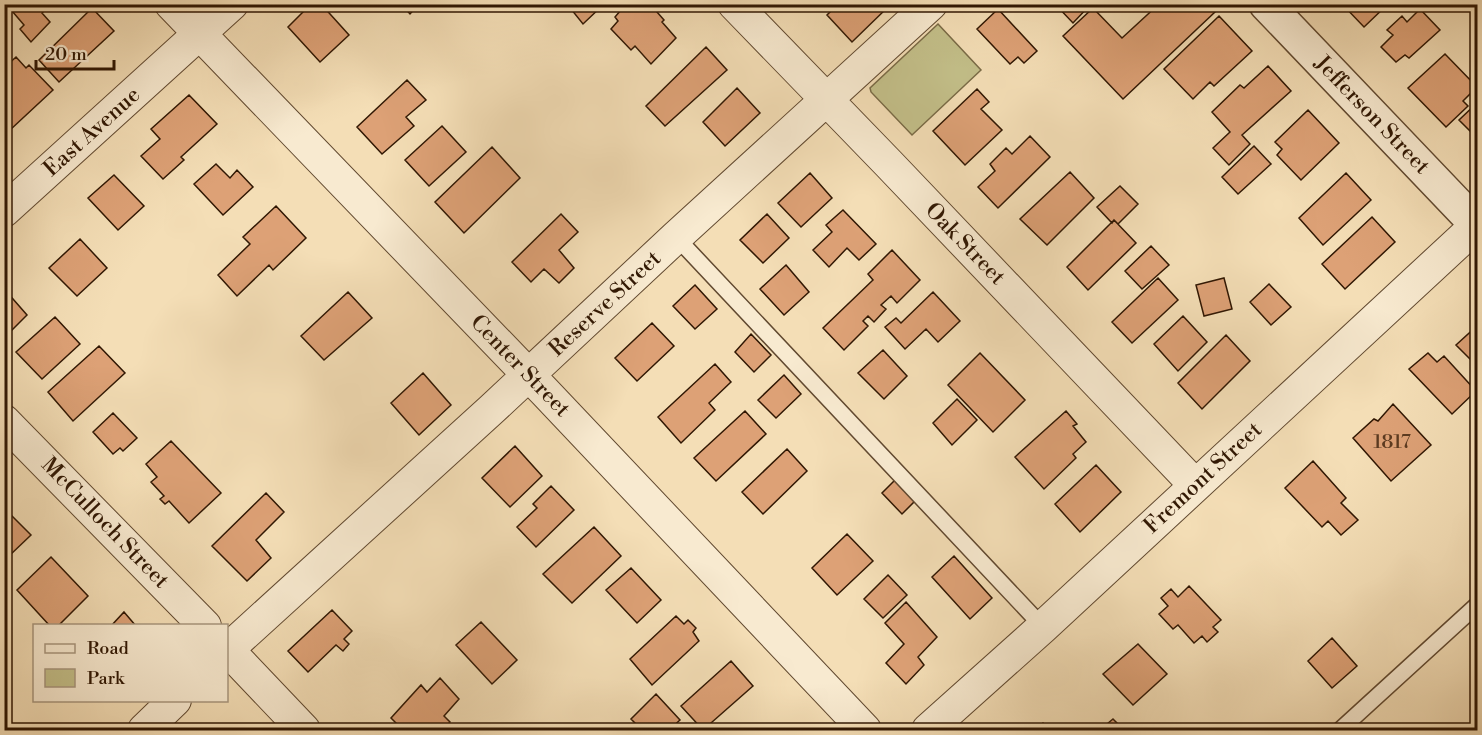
<svg xmlns="http://www.w3.org/2000/svg" width="1482" height="735" font-family="'Libre Bodoni',serif">
<style>
.green{fill:#c3bf89;stroke:#7a6b46;stroke-width:1.5}
.building{fill:#dda176;stroke:#301703;stroke-width:1.5}
.lines{fill:none;stroke-linecap:round;stroke-linejoin:round}
.service-casing{stroke:#614930;stroke-width:18}
.minor-casing{stroke:#614930;stroke-width:34}
.tertiary-casing{stroke:#614930;stroke-width:36}
.service{stroke:#f8ead0;stroke-width:15}
.minor{stroke:#f8ead0;stroke-width:32}
.tertiary{stroke:#f8ead0;stroke-width:33}
.labels{text-anchor:middle;dominant-baseline:central;stroke-width:4.5;stroke-linejoin:round;paint-order:stroke}
.number-label{font-size:20px;fill:#5b3a20}
.street-label{font-size:22px;fill:#301703;stroke:#f8ead0}
</style>
<rect width="100%" height="100%" fill="#f4deb6"/>
<filter id="stains"><feTurbulence type="fractalNoise" baseFrequency=".00333" numOctaves="4"/><feColorMatrix values="0 0 0 0 .2 0 0 0 0 .09 0 0 0 0 .02 0 0 0 .5 -.17"/></filter>
<radialGradient id="worn" r=".72"><stop offset=".6" stop-color="#630" stop-opacity="0"/><stop offset="1" stop-color="#630" stop-opacity=".3"/></radialGradient>
<path class="green" d="M938 24 981 70 912 135 871 92 870 88Z"/>
<path class="building" d="M6 4H51L42 13 50 22 31 42 20 29 24 25Z
M311 4H321L349 35 320 62 288 27Z
M401 4H419L410 14Z
M567 4H604L583 24Z
M626 4H634L640 10 646 4H650L664 20 662 22 676 38 651 64 635 46 631 50 611 29 618 21 615 17Z
M838 4H887L889 6 852 42 827 15Z
M1055 4H1091L1073 23Z
M1159 4H1207L1215 12 1123 99 1063 36 1093 8 1122 38Z
M1342 4H1388L1364 27Z
M92 8 114 31 59 82 39 60Z
M998 9 1037 51 1024 63 1018 57 1010 64 977 29Z
M1420 9 1440 30 1409 58 1405 55 1396 62 1381 47 1393 35 1387 30 1402 16 1407 22Z
M1219 16 1252 51 1214 86 1210 82 1193 99 1164 69Z
M706 47 727 70 665 126 646 106Z
M1445 54 1477 87 1463 101 1468 106 1446 127 1408 88Z
M16 57 26 68 29 65 53 90 10 130 4 124V68Z
M1268 66 1291 91 1242 135 1250 144 1229 165 1213 148 1230 132 1212 112 1240 85 1244 88Z
M407 80 426 100 406 117 414 126 382 154 357 127Z
M737 88 760 113 725 146 703 122Z
M977 89 989 102 981 109 1002 130 965 165 933 131Z
M189 95 217 124 181 157 184 160 163 179 141 156 160 139 151 129Z
M1478 102V139L1459 120Z
M1308 110 1339 143 1301 180 1277 155 1282 149 1275 142Z
M442 126 466 152 429 186 405 160Z
M1030 136 1050 157 998 208 978 187 995 171 990 164 1006 148 1012 154Z
M1254 146 1271 164 1238 194 1222 177Z
M492 147 520 178 464 233 435 202Z
M216 164 230 178 237 170 253 187 223 215 194 184Z
M1070 172 1094 198 1047 245 1020 219Z
M810 173 832 198 801 227 778 203Z
M1346 173 1371 200 1323 245 1299 218Z
M114 175 144 206 118 230 88 198Z
M1120 186 1138 204 1118 224 1114 220 1112 223 1097 207Z
M276 206 306 238 273 270 269 265 237 296 218 275 250 244 243 237Z
M843 210 876 244 859 260 847 248 829 267 813 250 832 232 826 225Z
M561 214 578 232 559 250 574 268 559 283 544 269 531 282 512 262Z
M767 214 789 238 763 263 740 240Z
M1372 217 1395 242 1345 289 1322 264Z
M1114 220 1136 243 1088 290 1067 267Z
M80 239 107 268 77 296 49 268Z
M1151 246 1169 265 1142 289 1125 271Z
M892 250 920 280 897 303 891 296 881 305 886 309 874 322 868 316 863 321 868 326 844 350 823 328 873 280 868 274Z
M786 265 809 292 784 315 760 289Z
M1158 278 1178 300 1132 343 1112 322Z
M1224 278 1232 309 1204 316 1196 285Z
M1269 284 1291 307 1271 325 1250 302Z
M695 285 717 309 695 329 673 306Z
M6 291 27 315 10 332 4 327V293Z
M348 292 372 318 324 360 301 336Z
M933 292 960 321 938 342 926 329 905 349 885 327 896 318 901 323Z
M1183 316 1207 342 1178 371 1154 344Z
M55 317 80 344 42 379 16 352Z
M652 323 674 346 637 381 615 358Z
M1478 325V367L1456 345Z
M751 334 771 355 754 372 735 352Z
M1226 335 1250 361 1202 409 1178 383Z
M99 346 125 373 73 421 48 392Z
M883 350 907 376 884 399 858 373Z
M980 353 1025 400 993 432 948 385Z
M1428 353 1437 362 1444 356 1476 391 1452 414 1409 369Z
M715 364 731 382 709 403 715 410 681 443 658 417Z
M423 373 451 405 419 435 391 403Z
M784 375 801 394 776 418 758 400Z
M957 399 977 420 952 445 933 423Z
M1393 404 1431 445 1391 481 1353 438 1374 419 1378 421Z
M745 411 766 434 716 481 694 458Z
M1066 411 1077 424 1073 426 1086 442 1073 454 1076 458 1044 489 1015 457Z
M113 413 137 438 123 451 120 448 113 454 93 432Z
M171 441 221 493 189 523 169 501 165 504 160 499 164 496 151 482 157 477 146 464Z
M515 446 542 476 510 507 482 478Z
M787 449 807 471 763 514 742 492Z
M1313 461 1346 498 1341 503 1358 520 1341 535 1328 521 1322 527 1285 488Z
M1096 465 1121 492 1080 532 1055 504Z
M896 479 916 500 902 514 882 493Z
M551 486 574 510 536 547 517 527 537 508 533 504Z
M266 493 284 512 256 540 271 558 247 581 212 546Z
M4 508 31 535 9 556 4 551Z
M594 527 621 556 572 603 543 574Z
M847 534 873 561 837 595 812 568Z
M954 556 992 598 970 619 932 577Z
M51 557 88 596 58 626H50L17 590Z
M631 568 661 600 637 623 606 590Z
M888 575 907 595 883 618 864 599Z
M1189 586 1221 620 1213 627 1218 632 1207 642 1202 636 1194 643 1178 625 1173 629 1159 614 1168 606 1161 598 1171 589 1178 597Z
M906 602 937 637 918 657 924 665 906 684 886 663 904 644 885 623Z
M332 610 352 631 344 639 349 644 343 651 336 645 308 672 288 651Z
M124 612 136 626H111Z
M676 616 684 624 688 620 696 628 693 632 699 641 652 685 630 659Z
M481 622 517 660 492 684 456 645Z
M1332 638 1357 666 1332 688 1308 661Z
M1138 644 1167 674 1133 705 1103 674Z
M731 661 753 686 703 730 681 706Z
M440 678 459 699 444 716 450 722 442 730H403L391 718 421 685 427 692Z
M656 694 680 720 669 730H642L631 719Z
M1113 719 1124 730H1100Z
M1043 723 1050 730H1035Z
M1077 724 1084 730H1069Z"/>
<g class="lines">
<defs>
<path id="service" d="M676 237 1043 627
M1340 730 1478 604"/>
<path id="minor" d="M171 4 545 392 865 730
M734 4 889 164 1195 485
M4 211 232 4
M4 421 205 626
M226 648 304 730
M226 651 492 409 676 237 931 4
M144 730 175 700
M928 730 1043 627 1478 224"/>
<path id="tertiary" d="M1266 4 1478 226"/>
</defs>
<use href="#service" class="service-casing"/>
<use href="#minor" class="minor-casing"/>
<use href="#tertiary" class="tertiary-casing"/>
<use href="#service" class="service"/>
<use href="#minor" class="minor"/>
<use href="#tertiary" class="tertiary"/>
</g>
<g class="labels">
<g class="number-label">
<text x="1392" y="442">1817</text>
</g>
<g class="street-label">
<text transform="translate(1372 115) rotate(46)">Jefferson Street</text>
<text transform="translate(92 132) rotate(-42)">East Avenue</text>
<text transform="translate(965 244) rotate(46)">Oak Street</text>
<text transform="translate(605 304) rotate(-43)">Reserve Street</text>
<text transform="translate(520 366) rotate(46)">Center Street</text>
<text transform="translate(1203 478) rotate(-43)">Fremont Street</text>
<text transform="translate(105 523) rotate(46)">McCulloch Street</text>
</g>
</g>
<rect width="1482" height="735" fill="none" stroke="#f4deb6" stroke-width="24"/>
<rect x="6" y="6" width="1470" height="723" fill="none" stroke="#301703" stroke-width="3"/>
<rect x="12" y="12" width="1458" height="711" fill="none" stroke="#301703" stroke-width="1.5"/>
<rect x="33" y="624" width="195" height="78" fill="#f8ead0" stroke="#a8967e" stroke-width="1.5"/>
<rect x="45" y="644" width="30" height="9" fill="#f8ead0" stroke="#a8967e" stroke-width="1.5"/>
<text x="87" y="654" font-size="18" fill="#301703">Road</text>
<rect x="45" y="669" width="30" height="18" fill="#c3bf89" stroke="#a8967e" stroke-width="1.5"/>
<text x="87" y="684" font-size="18" fill="#301703">Park</text>
<path d="M36 60v9h78v-9" fill="none" stroke="#301703" stroke-width="3"/>
<text x="45" y="60" font-size="18" fill="#301703" stroke="#f8ead0" stroke-width="4.5" paint-order="stroke">20 m</text>
<rect width="100%" height="100%" filter="url(#stains)"/>
<rect width="100%" height="100%" fill="url(#worn)"/>
</svg>
